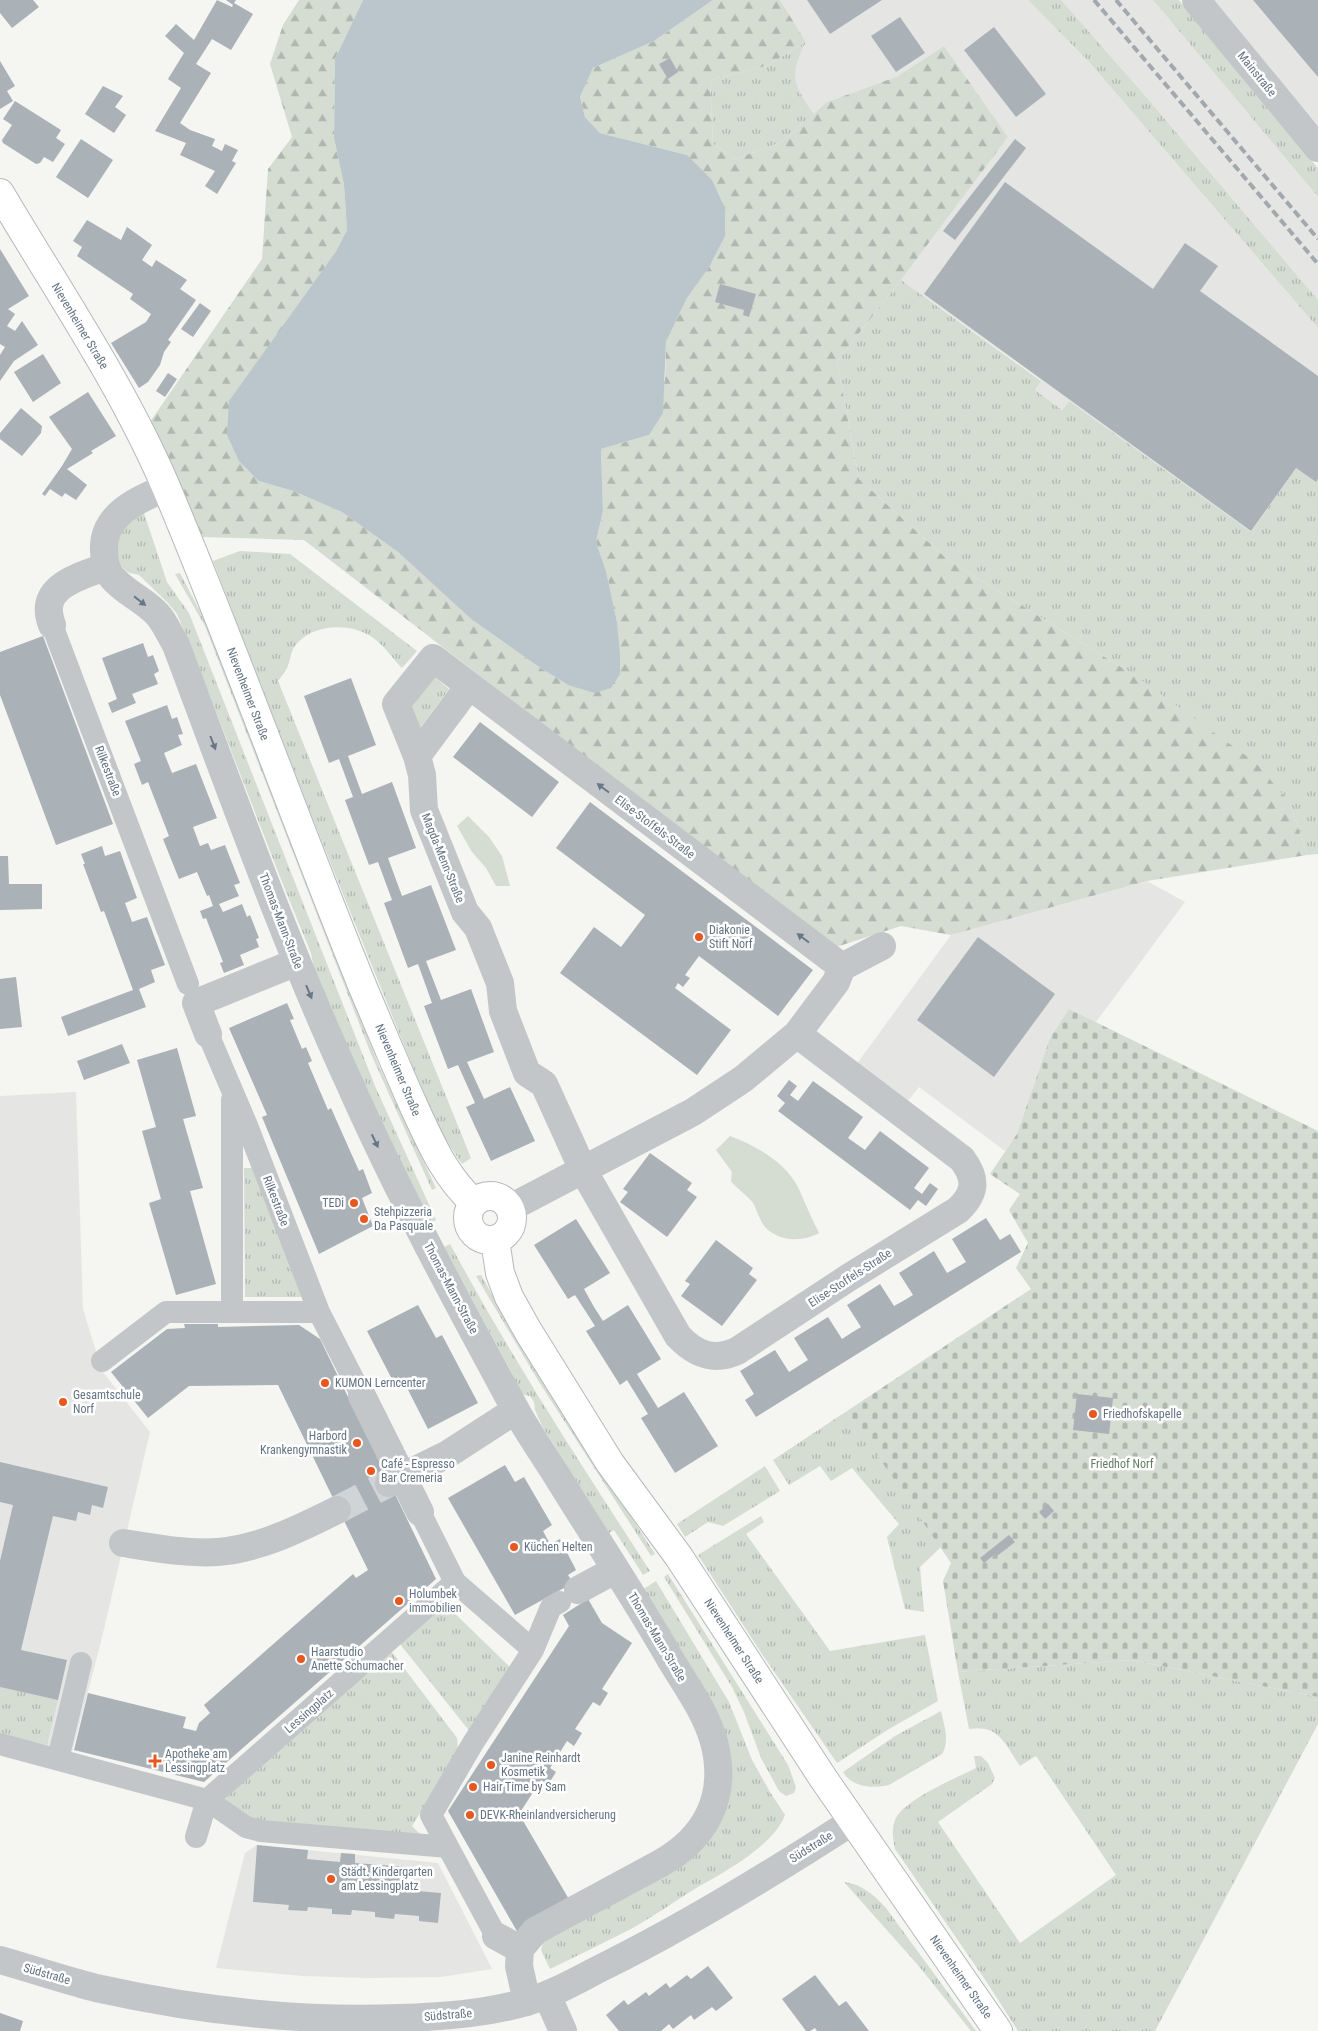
<svg xmlns="http://www.w3.org/2000/svg" width="1318" height="2031" font-family="'Roboto Condensed',sans-serif">
<style>
.built{fill:#e5e6e4}
.grass{fill:url(#grass-tufts)}
.forest{fill:url(#forest-firs)}
.cemetery{fill:url(#cemetery-stones)}
.green{fill:#d5dcd2}
.water{fill:#bbc6cc}
.building{fill:#aab1b7}
.lines{fill:none;stroke-linecap:round;stroke-linejoin:round}
.minor-tunnel{stroke:#d0d4d6;stroke-width:28;stroke-dasharray:28 14;stroke-linecap:butt}
.secondary-casing{stroke:#b4b9be;stroke-width:30}
.pedestrian{stroke:#c2c6c9;stroke-width:22}
.minor{stroke:#c2c6c9;stroke-width:28}
.secondary{stroke:#fff;stroke-width:28}
.rail{stroke:#a2a8ae;stroke-width:4;stroke-dasharray:8 4;stroke-linecap:butt}
.oneway{fill:#687786}
.poi-dot{fill:#e8571e;stroke:#fff;stroke-width:2}
.labels{text-anchor:middle;dominant-baseline:central;stroke-width:5;stroke-linejoin:round;paint-order:stroke}
.street-label{font-size:12px;fill:#637383;stroke:#fff}
.poi-label{font-size:12px;fill:#637383;stroke:#fff;text-anchor:start}
.park-label{font-size:12px;fill:#667a62;stroke:#fff}
</style>
<defs>
<pattern id="grass-tufts" width="24" height="20" patternUnits="userSpaceOnUse" patternTransform="scale(1.25)"><rect width="24" height="20" fill="#d5dcd2"/><path d="M3 7l-1-3M5 7V3M7 7l1-3M15 17l-1-3M17 17v-4M19 17l1-3" fill="none" stroke="#b0b7b0"/></pattern>
<pattern id="forest-firs" width="22" height="20" patternUnits="userSpaceOnUse" patternTransform="scale(1.25)"><rect width="22" height="20" fill="#d5dcd2"/><path d="M5 1l3.5 6h-7zM16 11l3.5 6h-7z" fill="#b0b7b0"/></pattern>
<pattern id="cemetery-stones" width="16" height="16" patternUnits="userSpaceOnUse" patternTransform="scale(1.25)"><rect width="16" height="16" fill="#d5dcd2"/><path d="M2 7V4a2 2 0 0 1 4 0v3zM10 15v-3a2 2 0 0 1 4 0v3z" fill="#b0b7b0"/></pattern>
</defs>
<rect width="100%" height="100%" fill="#f5f5f1"/>
<path class="built" d="M780 0H1028L1090 63 1318 328V479L1316 482 1296 468 1251 533 1069 401 1062 410 1035 390 1041 380 901 280 1008 137 944 46 896 77 827 102 814 114 798 91 794 76 796 61 806 42Z
M1061 0H1153L1318 197V300L1142 92Z
M1208 0H1318V125Z
M1147 881 1185 902 1096 1022 1069 1010 1050 1038 1017 1134 1005 1151 919 1087 903 1107 853 1069 951 935Z
M76 1092 83 1309 102 1371 150 1432 100 1646 72 1752 0 1734V1096Z
M257 1845 438 1863 492 1969 441 1977 367 1978 303 1976 216 1968 245 1853Z"/>
<path class="grass" d="M1028 0H1061L1142 92 1318 300V328L1090 63Z
M1153 0H1179L1318 168V197Z
M806 42C788 76 793 84 814 114L782 142 735 159 713 144 710 80 766 66Z
M901 280 1041 381 1035 390 1062 410 1069 401 1251 532 1296 468 1316 482 1318 479V854L1307 855 1290 803 1137 677 948 560 859 479 837 361Z
M144 513 167 582 189 613 375 1086 436 1220 431 1223 405 1175 315 974 311 953 282 882 191 647 177 614 168 603 139 575 127 572 114 558 116 535 134 517Z
M240 551 290 554 417 651 402 668C393 659 386 648 376 640 353 621 309 623 293 649 290 655 290 662 287 668 285 672 281 677 278 681L471 1158 462 1164 437 1127 312 817 213 561Z
M180 573 216 642 379 1066 436 1188 432 1190 371 1054 205 626 175 574Z
M429 677H435L449 689 420 728 408 704Z
M244 1168H252L302 1297H245Z
M450 1244C511 1357 580 1463 650 1571L643 1575 614 1530 609 1533 542 1426 535 1410 534 1402 530 1396 524 1395 514 1387 513 1375 444 1247Z
M481 1275 518 1340 655 1554 651 1556 539 1382 476 1276Z
M847 1411 941 1547 920 1567 924 1612 905 1609 887 1537 899 1524 852 1468 831 1481 820 1466 789 1485 773 1460Z
M765 1466 780 1491 723 1526 708 1522 685 1537 677 1524Z
M761 1516 764 1522 746 1534 830 1651 925 1635 938 1701 889 1729 837 1763 762 1654 698 1555Z
M668 1574 788 1765 796 1787 794 1793 786 1796 779 1791 761 1758 744 1712 732 1687 664 1577Z
M656 1581 729 1702 752 1760 770 1792 785 1815C773 1846 726 1871 698 1887 675 1901 653 1917 629 1930 603 1943 577 1956 550 1969L541 1950 544 1939 727 1798 642 1590Z
M445 1604 513 1670 471 1733 400 1644Z
M391 1651 457 1738 458 1753 412 1826 423 1837 241 1821 222 1804 233 1789Z
M1131 1660 1318 1697V1724L1155 2031H1018L988 1984 895 1849C893 1839 891 1828 896 1818 906 1799 956 1778 976 1768L974 1756H981L988 1763 995 1778 992 1784 938 1822 1020 1943 1116 1875 1036 1756 1020 1766C1005 1744 999 1724 969 1729L958 1672Z
M0 1687 58 1700 47 1745 0 1734Z
M941 1711C944 1725 950 1741 942 1754L889 1785C872 1789 852 1787 843 1772L895 1736Z
M844 1882C862 1884 874 1895 886 1908L976 2031H971L917 1964Z"/>
<path class="forest" d="M299 0H363L335 59 334 138 344 185 347 230 335 253 259 481 293 491 342 512 398 552 471 619 536 665 568 685 620 674 617 622 606 571 596 542 603 511 601 449 649 435 665 380 666 342 687 298 708 269 687 155 600 133 585 117 580 97 593 68 654 41 713 0H780L806 42 766 66 710 80 713 144 735 159 782 142 827 102 896 77 944 46 1008 137 901 280 837 361 859 479 948 560 1137 677 1256 763 1290 803 1307 855 1147 881 951 935 901 926 833 948 304 540 203 537 150 422 262 259 268 169 292 137 270 64 283 25Z"/>
<path class="cemetery" d="M1069 1009 1318 1131V1697L1131 1660 958 1672 943 1581 951 1563 847 1411 1031 1289 1016 1268 1028 1243 1009 1210 1020 1194 990 1174 1017 1134 1050 1038Z"/>
<path class="green" d="M468 816 489 837 502 856 510 886H496L486 868 472 852 457 826Z
M730 1136C756 1146 784 1161 798 1187 805 1202 811 1218 819 1233 803 1242 779 1242 765 1227 760 1221 757 1210 753 1203 747 1195 737 1189 731 1181L732 1172 716 1150Z"/>
<path class="water" d="M363 0H713L654 41 593 68 580 97 585 117 600 133 687 155 712 180 725 209V236L708 269 687 298 666 342 663 413 649 435 601 449 603 511 596 542 606 571 617 622 620 655V674L611 688 595 693 568 685 536 665 471 619 398 552 342 512 293 491 259 481 239 461 227 435 229 401 335 253 347 230 344 185 334 138 335 59Z"/>
<path class="building" d="M0 0H33L39 7 12 28 0 13Z
M217 0 232 7 233 5 226 0H236L234 3 253 14 231 50 212 39 196 64 211 73 180 123 190 130 215 139 212 146 222 151 225 144 238 150 232 161 236 163 217 194 205 186 215 171 180 155 186 143 155 131 181 88 168 79 184 53 165 36 176 24 194 40Z
M807 0H882L830 34Z
M1253 0H1318V77Z
M900 17 925 53 896 72 871 36Z
M994 27 1046 94 1016 117 964 50Z
M670 58 678 72 668 79 659 64Z
M0 61 15 86 7 91 13 101 0 109Z
M103 86 123 96 115 107 126 115 114 133 85 114Z
M15 101 61 130 56 138 65 144 53 162 44 157 40 163 36 164 3 143 2 140 12 125 3 119Z
M81 139 113 160 88 198 56 177Z
M1015 139 1026 148 955 240 943 231Z
M1005 182 1153 289 1185 243 1218 266 1200 291 1318 376V479L1316 482 1296 468 1251 531 924 294Z
M87 220 121 240 127 227 152 245 142 260 152 267 156 260 187 280 180 289 196 300 168 340 171 342 164 352 160 365 148 382 139 388 111 343 146 322 151 314 130 299 133 294 77 256 82 247 73 241Z
M0 249 29 296 8 309 15 314 7 326 15 331 22 321 38 345 14 361 0 381V355L5 347 0 344Z
M720 284 756 294 749 317 743 315 744 310 715 302Z
M200 303 211 311 193 337 181 329Z
M43 354 61 383 33 402 14 372Z
M168 373 177 379 165 397 156 391Z
M88 392 116 436 91 451 93 453 67 469 87 485 76 500 65 493 62 497 50 489 45 496 42 494 62 466 72 449 49 417Z
M21 408 42 426 41 433 22 456 0 439V433Z
M43 636 113 824 56 845 0 695V652Z
M143 643 148 657 153 655 159 671 154 674 158 684 132 694 136 703 112 713 108 703 117 699 102 658Z
M351 678 376 745 348 756 362 794 392 782 416 848 388 858 402 896 431 885 456 950 426 961 441 1000 471 989 494 1052 467 1062 484 1099 510 1087 535 1141 491 1161 466 1107 475 1103 458 1065 448 1069 424 1006 432 1003 418 964 408 968 384 903 392 900 378 862 369 865 345 800 353 797 339 759 329 763 304 696Z
M167 705 172 719 177 717 183 734 178 735 182 745 164 753 172 773 196 764 217 818 193 827 200 846 208 843 211 850 225 845 240 883 234 885 239 896 219 904 223 912 242 904 247 917 250 915 259 938 256 939 259 947 240 955 244 965 224 973 220 963 223 962 206 918 203 919 200 911 213 906 209 895 207 896 197 872 179 879 163 839 169 836 148 782 142 785 134 764 141 761 125 721Z
M480 722 559 782 532 817 453 757Z
M590 802 813 970 778 1016 699 956 685 975 690 978 683 987 678 983 675 988 731 1030 697 1075 560 973 594 927 621 947 645 915 556 848Z
M102 846 105 856 120 851 137 898 125 903 132 922 147 917 165 965 151 970 155 982 139 989 146 1007 68 1036 61 1017 133 990 104 911 101 912 83 864H85L81 854Z
M0 856H8L9 884H42V909L0 910Z
M978 937 1055 994 994 1077 917 1020Z
M16 977 22 1027 0 1029V979Z
M287 1003 294 1019 290 1020 302 1049 306 1047 312 1061 308 1063 328 1110 331 1108 359 1171 363 1169 372 1193 362 1198 373 1226 319 1254 262 1117 267 1115 229 1028Z
M122 1044 130 1063 84 1080 77 1061Z
M177 1048 196 1116 183 1119 203 1188 190 1191 216 1284 176 1295 149 1203 161 1199 142 1131 156 1127 137 1060Z
M789 1080 797 1086 790 1095 798 1101 813 1081 863 1117 848 1138 865 1150 880 1131 929 1168 914 1188 922 1194 930 1183 938 1189 926 1206 918 1200 910 1210 778 1111 785 1103 777 1096Z
M650 1153 692 1183 687 1190 697 1197 667 1237 620 1202 628 1192 623 1189Z
M986 1218 1000 1240 1010 1234 1021 1252 756 1417 745 1400 754 1394 740 1371 775 1350 789 1372 808 1360 794 1338 828 1317 842 1339 851 1333 861 1327 847 1305 880 1284 894 1306 903 1301 913 1295 899 1273 934 1251 947 1273 966 1262 952 1239Z
M576 1219 610 1273 584 1289 594 1307 603 1321 628 1305 661 1359 637 1374 658 1408 684 1392 718 1446 675 1473 641 1418 648 1414 627 1380 620 1385 586 1331 595 1326 586 1312 575 1295 568 1299 534 1245Z
M716 1240 753 1268 749 1274 757 1280 722 1326 681 1296 690 1284 685 1281Z
M418 1305 436 1338 442 1335 478 1403 428 1429 403 1380 395 1385 367 1331Z
M184 1324H218V1327L299 1325 320 1339 436 1579 204 1782 74 1750 88 1693 186 1717 183 1728 196 1731 199 1723 210 1713 204 1705 353 1574 356 1578 368 1570 278 1385 189 1386 148 1418 111 1372 167 1329 185 1328Z
M1077 1394 1113 1398 1109 1434 1073 1430Z
M0 1462 108 1487 103 1508 92 1505 90 1515 78 1512 76 1521 53 1516 21 1650 67 1660 58 1700 0 1687V1561L13 1505 0 1502Z
M505 1465 515 1482 524 1477 552 1525 543 1531 550 1544 560 1539 576 1570 568 1575 573 1583 515 1615 448 1498Z
M1048 1504 1054 1511 1045 1519 1039 1512Z
M1009 1535 1015 1542 997 1556 995 1554 984 1563 980 1558Z
M588 1599 602 1623 632 1643 602 1689 608 1693 600 1706 593 1702 575 1729 582 1733 574 1746 567 1741 550 1768 556 1772 548 1785 541 1780 519 1814 570 1901 518 1933 448 1811 569 1626 563 1615Z
M257 1845 308 1850 307 1859 340 1862 341 1853 355 1854V1863L408 1867 406 1890 441 1893 438 1923 419 1921V1916L395 1914 394 1919 375 1917V1912L352 1910 351 1915 332 1914V1909L308 1907 307 1911 288 1910 289 1905 253 1902Z
M708 1966 733 1998 716 2011 712 2007 694 2020 691 2015 673 2029 669 2024 661 2031H619L606 2015 624 2000 628 2005 646 1992 649 1996 666 1983 670 1988 687 1975 691 1979Z
M815 1975 839 2006 846 2001 869 2031H817L815 2028 810 2031H806L782 1999Z
M0 2013 23 2021 20 2031H0Z"/>
<g class="lines">
<path class="minor-tunnel" d="M337 1510 389 1483"/>
<defs>
<path id="secondary" d="M0 193C56 288 123 386 166 487 236 653 296 823 364 990 381 1030 397 1069 415 1109 432 1145 444 1175 474 1203
M468 1218a22 22 0 1 1 44 0a22 22 0 1 1-44 0Z
M495 1240 500 1273 509 1297 528 1331 610 1463 679 1557 823 1778 998 2031"/>
</defs>
<use href="#secondary" class="secondary-casing"/>
<path class="pedestrian" d="M52 625 188 984
M208 1034 246 1123 319 1312 362 1396
M232 1100V1312
M102 1361 166 1312H319
M420 1512 455 1582
M455 1582 533 1650 473 1743 431 1815 448 1847 261 1831 246 1827 207 1800Z
M533 1650 551 1607 560 1602
M0 1744 207 1800 196 1837
M58 1759 81 1663
M448 1847 496 1936"/>
<path class="minor" d="M1196 0 1318 148
M166 488C138 499 102 515 104 551 104 560 105 568 111 576 123 592 145 600 158 615 165 623 170 635 176 645 231 791 283 938 348 1080 397 1191 455 1298 513 1405 526 1430 542 1452 557 1476 594 1536 634 1596 669 1657 685 1684 706 1712 714 1742 728 1795 707 1837 661 1863L535 1931 520 1949 519 1966 527 2002
M52 625C37 586 79 577 105 567
M469 686 417 756 422 775 424 810 465 912 478 928 500 983 503 1011 527 1073 544 1084 583 1170 678 1336C695 1354 713 1362 737 1351L848 1278 958 1210C976 1193 977 1179 962 1159L797 1034
M417 756 396 704 433 658 842 967
M208 1034 196 1003 297 962
M510 1208 693 1112 743 1079 797 1034 836 982 842 967 882 946
M362 1396 420 1512
M389 1483 448 1454 516 1410
M123 1543C154 1548 186 1554 218 1552 259 1549 301 1528 337 1510
M578 1590 615 1570
M496 1936 520 1949
M0 1960C32 1969 64 1980 96 1988 195 2010 299 2022 400 2018 442 2017 485 2014 526 2002 555 1994 582 1977 609 1964 693 1922 774 1872 853 1821
M547 1995 563 2031"/>
<use href="#secondary" class="secondary"/>
<path class="rail" d="M1094 0 1318 264
M1116 0 1318 239"/>
</g>
<defs><path id="oneway-solid" d="M-6-.8H1V-3.2L6.5 0L1 3.2V.8H-6Z" transform="scale(1.25)"/></defs>
<g class="oneway">
<use href="#oneway-solid" transform="translate(140 601) rotate(38)"/>
<use href="#oneway-solid" transform="translate(213 743) rotate(69)"/>
<use href="#oneway-solid" transform="translate(603 788) rotate(-143)"/>
<use href="#oneway-solid" transform="translate(803 938) rotate(-143)"/>
<use href="#oneway-solid" transform="translate(309 992) rotate(67)"/>
<use href="#oneway-solid" transform="translate(375 1141) rotate(65)"/>
</g>
<g class="poi-dot">
<circle cx="699" cy="937" r="5"/>
<circle cx="354" cy="1203" r="5"/>
<circle cx="364" cy="1219" r="5"/>
<circle cx="325" cy="1383" r="5"/>
<circle cx="63" cy="1402" r="5"/>
<circle cx="1093" cy="1414" r="5"/>
<circle cx="357" cy="1443" r="5"/>
<circle cx="371" cy="1471" r="5"/>
<circle cx="514" cy="1547" r="5"/>
<circle cx="399" cy="1601" r="5"/>
<circle cx="301" cy="1659" r="5"/>
<path d="M152.5 1753.5h5v5h5v5h-5v5h-5v-5h-5v-5h5z"/>
<circle cx="491" cy="1765" r="5"/>
<circle cx="473" cy="1787" r="5"/>
<circle cx="470" cy="1815" r="5"/>
<circle cx="331" cy="1879" r="5"/>
</g>
<g class="labels">
<g class="street-label">
<text transform="translate(1257 74) rotate(51)">Mainstraße</text>
<text transform="translate(80 326) rotate(59)">Nievenheimer Straße</text>
<text transform="translate(248 694) rotate(69)">Nievenheimer Straße</text>
<text transform="translate(108 771) rotate(69)">Rilkestraße</text>
<text transform="translate(655 827) rotate(37)">Elise-Stoffels-Straße</text>
<text transform="translate(443 858) rotate(68)">Magda-Menn-Straße</text>
<text transform="translate(281 921) rotate(69)">Thomas-Mann-Straße</text>
<text transform="translate(398 1070) rotate(67)">Nievenheimer Straße</text>
<text transform="translate(276 1201) rotate(69)">Rilkestraße</text>
<text transform="translate(850 1278) rotate(-33)">Elise-Stoffels-Straße</text>
<text transform="translate(451 1288) rotate(62)">Thomas-Mann-Straße</text>
<text transform="translate(657 1637) rotate(59)">Thomas-Mann-Straße</text>
<text transform="translate(734 1641) rotate(57)">Nievenheimer Straße</text>
<text transform="translate(309 1711) rotate(-41)">Lessingplatz</text>
<text transform="translate(811 1847) rotate(-32)">Südstraße</text>
<text transform="translate(47 1974) rotate(16)">Südstraße</text>
<text transform="translate(961 1977) rotate(55)">Nievenheimer Straße</text>
<text transform="translate(448 2015) rotate(-5)">Südstraße</text>
</g>
<g class="poi-label">
<text x="709" y="930">Diakonie<tspan x="709" dy="14">Stift Norf</tspan></text>
<text x="344" y="1203" text-anchor="end">TEDi</text>
<text x="374" y="1212">Stehpizzeria<tspan x="374" dy="14">Da Pasquale</tspan></text>
<text x="335" y="1383">KUMON Lerncenter</text>
<text x="73" y="1395">Gesamtschule<tspan x="73" dy="14">Norf</tspan></text>
<text x="1103" y="1414">Friedhofskapelle</text>
<text x="347" y="1436" text-anchor="end">Harbord<tspan x="347" dy="14">Krankengymnastik</tspan></text>
<text x="381" y="1464">Café - Espresso<tspan x="381" dy="14">Bar Cremeria</tspan></text>
<text x="524" y="1547">Küchen Helten</text>
<text x="409" y="1594">Holumbek<tspan x="409" dy="14">immobilien</tspan></text>
<text x="311" y="1652">Haarstudio<tspan x="311" dy="14">Anette Schumacher</tspan></text>
<text x="165" y="1754">Apotheke am<tspan x="165" dy="14">Lessingplatz</tspan></text>
<text x="501" y="1758">Janine Reinhardt<tspan x="501" dy="14">Kosmetik</tspan></text>
<text x="483" y="1787">Hair Time by Sam</text>
<text x="480" y="1815">DEVK-Rheinlandversicherung</text>
<text x="341" y="1872">Städt. Kindergarten<tspan x="341" dy="14">am Lessingplatz</tspan></text>
</g>
<g class="park-label">
<text x="1122" y="1464">Friedhof Norf</text>
</g>
</g>
</svg>
